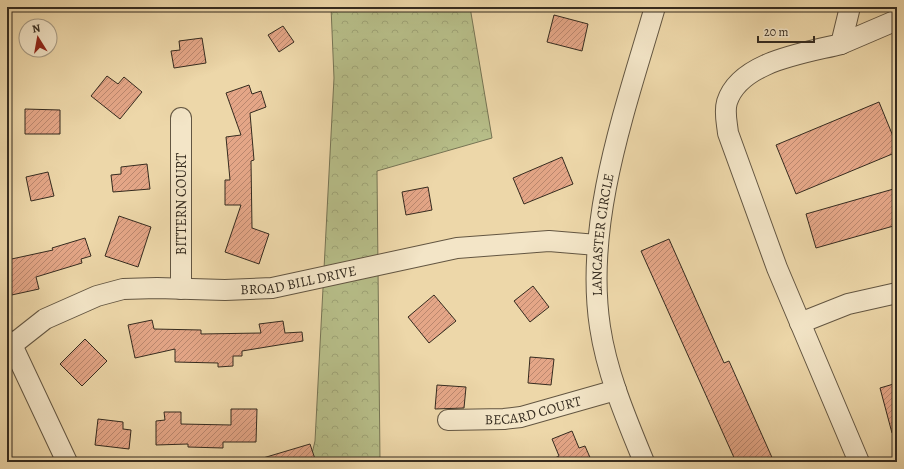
<svg xmlns="http://www.w3.org/2000/svg" width="904" height="469" font-family="Alegreya,serif">
<style>
.forest{fill:url(#forest-crowns);stroke:#767454}
.building{fill:url(#building-hatch);stroke:#352b1f}
.lines{fill:none;stroke-linecap:round;stroke-linejoin:round}
.minor-casing{stroke:#635642;stroke-width:22}
.minor{stroke:#f3e5c7;stroke-width:20}
.labels{text-anchor:middle;dominant-baseline:central;stroke-width:3;stroke-linejoin:round;paint-order:stroke}
.street-label{font-size:14px;fill:#352b1f;stroke:#f3e5c7}
</style>
<defs>
<pattern id="forest-crowns" width="20" height="18" patternUnits="userSpaceOnUse"><rect width="20" height="18" fill="#b7be89"/><path d="M2 6a3 3 0 1 1 6 0M12 15a3 3 0 1 1 6 0" fill="none" stroke="#9ea376"/></pattern>
<pattern id="building-hatch" width="6" height="6" patternUnits="userSpaceOnUse"><rect width="6" height="6" fill="#e4a687"/><path d="M-1 1l2-2M0 6l6-6M5 7l2-2" fill="none" stroke="#ba876e"/></pattern>
</defs>
<rect width="100%" height="100%" fill="#edd7a9"/>
<filter id="stains"><feTurbulence type="fractalNoise" baseFrequency=".005" numOctaves="4"/><feColorMatrix values="0 0 0 0 .2 0 0 0 0 .09 0 0 0 0 .02 0 0 0 .5 -.17"/></filter>
<radialGradient id="worn" r=".72"><stop offset=".6" stop-color="#630" stop-opacity="0"/><stop offset="1" stop-color="#630" stop-opacity=".3"/></radialGradient>
<path class="forest" d="M331 7H470L492 138 377 171 380 462H310L315 441 334 78Z"/>
<path class="building" d="M554 15 588 24 582 51 547 42Z
M283 26 294 42 279 52 268 35Z
M202 38 206 63 174 68 171 51 180 50 179 41Z
M107 76 118 84 124 77 142 92 120 119 91 96Z
M249 85 252 94 261 91 266 107 250 113 254 160 251 161 252 228 269 234 259 264 225 252 241 205H225V180H230L226 137 241 135 226 93Z
M879 102 897 146V152L796 194 776 145Z
M25 109 60 110V134H25Z
M562 157 573 184 524 204 513 178Z
M147 164 150 189 113 192 111 175 121 174V167Z
M48 172 54 196 31 201 26 177Z
M428 187 432 210 406 215 402 192Z
M897 188V225L816 248 806 214Z
M119 216 151 227 138 267 105 256Z
M85 238 91 256 81 259 82 263 36 277 39 289 7 296V260L53 250 52 248Z
M669 239 724 363 729 361 774 462H736L641 251Z
M533 286 549 307 530 322 514 301Z
M434 295 456 321 429 343 408 317Z
M152 320 154 329 201 330V334L261 333 259 324 283 321 285 333 302 332 303 341 242 351V356H233V366L218 367V363L175 362V349L135 358 128 325Z
M85 339 107 361 82 386 60 364Z
M530 357 554 359 551 385 528 383Z
M897 383V432L892 433 880 388Z
M437 385 466 387 464 408 435 409Z
M231 409H257L256 442H223V448L188 447V444L156 445V421L165 420 164 412H181V424L231 425Z
M98 419 123 422V429L131 430 129 449 95 445Z
M572 431 579 448 585 446 592 462H547L559 456 552 439Z
M310 444 316 462H263V458Z"/>
<g class="lines">
<defs>
<g id="minor">
<path d="M850 7 841 44C806 53 740 61 727 102 724 112 727 123 728 133L777 268 859 462"/>
<path d="M841 44 897 20"/>
<path d="M181 289V118"/>
<path d="M800 323 848 304 897 293"/>
<path d="M7 340 12 345 67 462"/>
<path id="s1" d="M12 345 45 319 97 296 123 289 157 288 225 290 272 288 457 248 549 241 597 245"/>
<path id="s2" d="M448 420 504 419 521 417 616 390"/>
<path id="s3" d="M644 462C626 418 607 374 600 327 584 222 626 107 655 7"/>
</g>
</defs>
<use href="#minor" class="minor-casing"/>
<use href="#minor" class="minor"/>
</g>
<g class="labels">
<g class="street-label">
<text transform="translate(181 204) rotate(-90)">BITTERN COURT</text>
<text stroke="none"><textPath href="#s3" startOffset="235">LANCASTER CIRCLE</textPath></text>
<text stroke="none"><textPath href="#s1" startOffset="302">BROAD BILL DRIVE</textPath></text>
<text stroke="none"><textPath href="#s2" startOffset="86">BECARD COURT</textPath></text>
</g>
</g>
<rect width="904" height="469" fill="none" stroke="#edd7a9" stroke-width="24"/>
<rect x="8" y="8" width="888" height="453" fill="none" stroke="#352b1f" stroke-width="2"/>
<rect x="12" y="12" width="880" height="445" fill="none" stroke="#352b1f"/>
<g transform="translate(38 38) rotate(349)"><circle r="19" fill="#f3e5c7" stroke="#a79b84"/>
<path d="M0-3L7 15L0 10L-7 15Z" fill="#8f2418"/>
<text y="-6" font-size="11" font-weight="bold" text-anchor="middle" fill="#352b1f">N</text>
</g>
<path d="M758 36v6h56v-6" fill="none" stroke="#352b1f" stroke-width="2"/>
<text x="764" y="36" font-size="12" fill="#352b1f" stroke="#f3e5c7" stroke-width="3" paint-order="stroke">20 m</text>
<rect width="100%" height="100%" filter="url(#stains)"/>
<rect width="100%" height="100%" fill="url(#worn)"/>
</svg>
